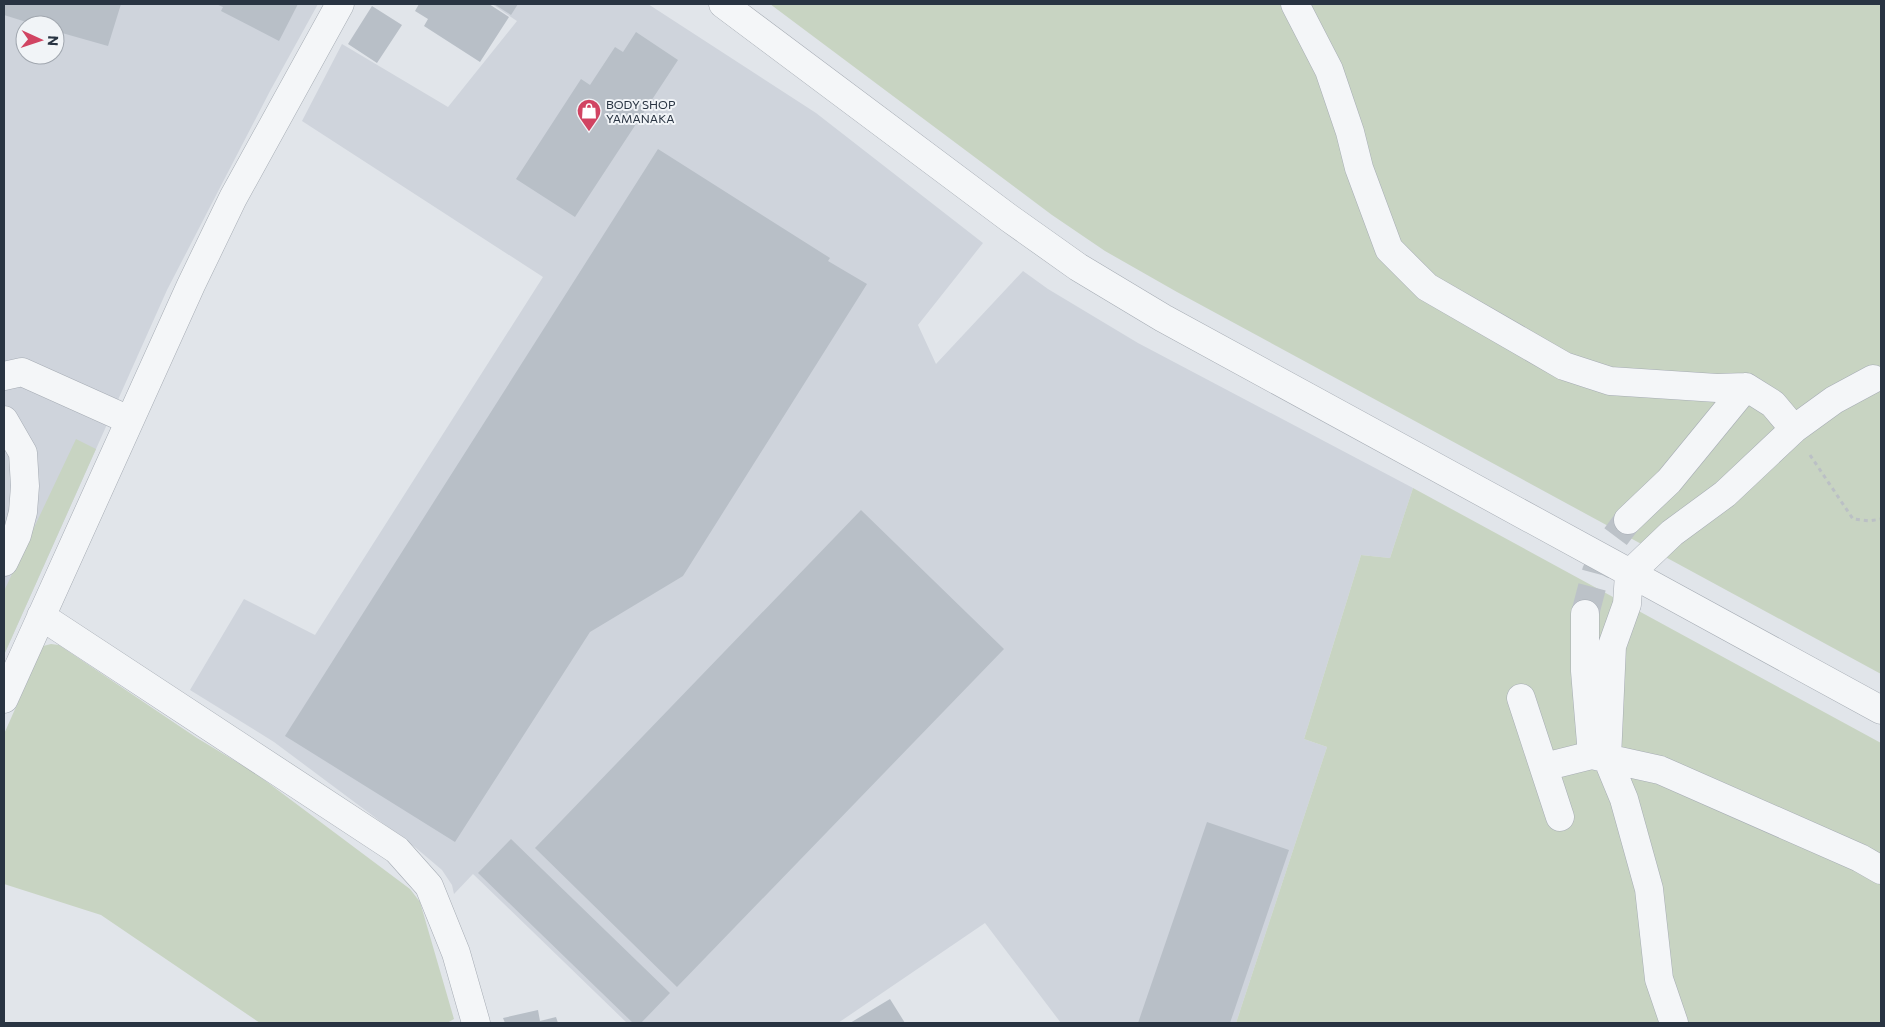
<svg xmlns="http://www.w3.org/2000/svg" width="1885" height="1027" font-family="Commissioner,sans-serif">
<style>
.built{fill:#cfd4dc;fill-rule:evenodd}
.green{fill:#c8d4c2}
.building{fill:#b8bfc7}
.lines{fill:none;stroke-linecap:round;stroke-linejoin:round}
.minor-tunnel{stroke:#bcc2c8;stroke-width:28;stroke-dasharray:28 14;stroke-linecap:butt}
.minor-casing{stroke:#a6acb4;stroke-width:29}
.path{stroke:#bbc0c5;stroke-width:3;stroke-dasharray:4 4;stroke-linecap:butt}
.minor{stroke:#f4f6f8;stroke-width:28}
.labels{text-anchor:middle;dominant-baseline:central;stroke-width:4;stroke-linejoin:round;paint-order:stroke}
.poi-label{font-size:12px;fill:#293442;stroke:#f1f4f7;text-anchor:start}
</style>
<rect width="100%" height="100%" fill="#e1e5ea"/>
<path class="built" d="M4 4H318L270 91 167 290 4 655ZM25 25H55V55H25Z
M492 4H648L816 113 983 243 918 325 936 364 1023 271 1048 289 1138 343 1413 488 1390 558 1361 555 1304 739 1327 747 1236 1023H1061L985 923 838 1023H627L473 874 454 894 452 885 442 870 416 848 274 742 190 690 244 599 315 635 543 277 302 121 342 44 448 107 517 21Z"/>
<path class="green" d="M770 4H1881V674L1177 292 1105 251 1052 215Z
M76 439 96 449 4 655V591Z
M1413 488 1881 743V1023H1236L1327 747 1304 739 1361 555 1390 558Z
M51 644 59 645 197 738 255 773 410 889 420 902 454 1019 447 1023H260L101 915 4 884V734L43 646Z"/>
<path class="building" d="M4 4H121L108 46 55 31V25H36L4 15Z
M216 4H298L279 41 221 11 223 7Z
M419 4H489L509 17 480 62 424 26 428 19 415 11Z
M494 4H518L511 15Z
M372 6 402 25 377 63 348 44Z
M636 32 678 60 575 217 516 179 581 79 590 85 615 47 623 52Z
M658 149 830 258 828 261 867 284 683 576 590 632 455 842 285 736Z
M861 510 1004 649 677 987 535 848Z
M1207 822 1289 850 1230 1023H1138Z
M511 839 670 993 641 1023H633L478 873Z
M890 999 905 1023H850Z
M538 1010 540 1021 556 1017 558 1023H505L503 1018Z"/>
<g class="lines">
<path class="minor-tunnel" d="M1585 614 1596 572 1610 544 1628 520"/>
<defs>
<path id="minor" d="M723 4 1009 218 1078 267 1163 318 1881 710
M1295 4 1329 70 1350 132 1359 168 1389 249 1427 287 1564 366 1610 381 1717 388 1746 387 1773 404 1794 429
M4 376 22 372 129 420
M4 420 23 453 25 486 23 512 17 535 4 562
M1628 520 1669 481 1746 387
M1585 614V671L1592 755
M41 616 397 850 429 886 456 953 476 1023
M1521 698 1560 817
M4 699 191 285 233 198 340 4
M1544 767 1592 755 1660 770 1860 858 1881 870
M1674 1023 1659 979 1649 889 1624 799 1607 758 1612 646 1627 604 1629 574 1672 533 1725 494 1794 429 1834 400 1873 379"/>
</defs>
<use href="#minor" class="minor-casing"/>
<path class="path" d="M1810 455 1853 519 1869 521 1881 519"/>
<use href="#minor" class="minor"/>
</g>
<defs>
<symbol id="shop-pin" viewBox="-11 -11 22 30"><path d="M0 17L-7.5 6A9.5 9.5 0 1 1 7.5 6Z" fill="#d14462" stroke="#f1f4f7"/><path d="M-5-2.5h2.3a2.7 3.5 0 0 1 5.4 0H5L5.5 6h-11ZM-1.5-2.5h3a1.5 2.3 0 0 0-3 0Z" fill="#fff"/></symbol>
</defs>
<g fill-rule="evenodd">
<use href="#shop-pin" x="575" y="97" width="28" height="38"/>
</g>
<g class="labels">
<g class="poi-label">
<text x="606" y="104">BODY SHOP<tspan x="606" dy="14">YAMANAKA</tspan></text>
</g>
</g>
<rect width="1885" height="1027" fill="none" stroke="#293442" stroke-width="10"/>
<g transform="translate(40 40) rotate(93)"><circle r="24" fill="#f1f4f7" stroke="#a1a7af"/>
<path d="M0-4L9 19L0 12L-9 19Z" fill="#d14462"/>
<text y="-8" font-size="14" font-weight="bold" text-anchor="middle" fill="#293442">N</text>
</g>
</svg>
